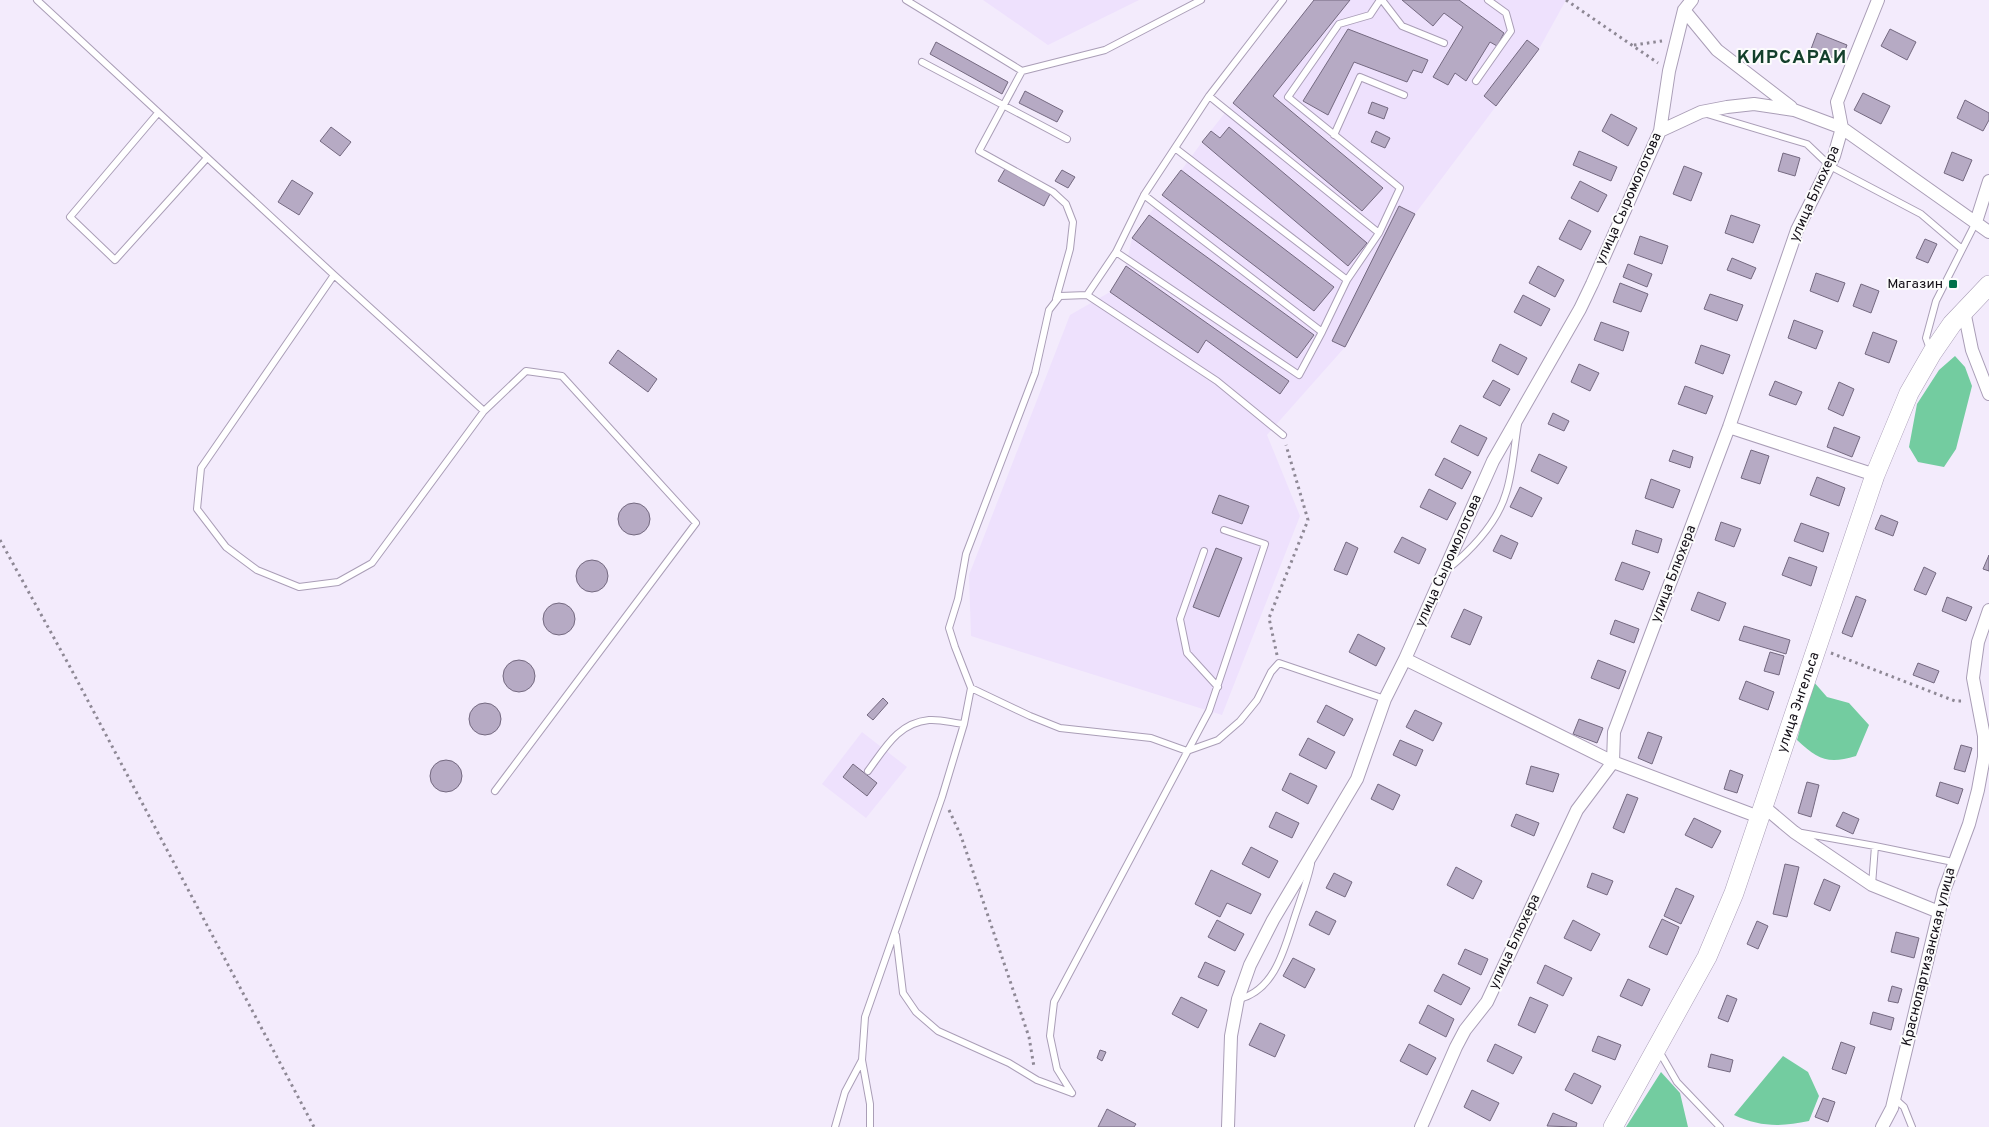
<svg xmlns="http://www.w3.org/2000/svg" width="1989" height="1127" font-family="Overpass,sans-serif">
<style>
.built{fill:#eee1fd}
.forest{fill:#73cca0}
.building{fill:#b6aac4;stroke:#746980}
.lines{fill:none;stroke-linecap:round;stroke-linejoin:round}
.lane-casing{stroke:#aa9eb7;stroke-width:8}
.street-casing{stroke:#aa9eb7;stroke-width:14}
.secondary-casing{stroke:#aa9eb7;stroke-width:20}
.path{stroke:#8e8895;stroke-width:3;stroke-dasharray:2.5 4;stroke-linecap:butt}
.lane{stroke:#fff;stroke-width:6}
.street{stroke:#fff;stroke-width:12}
.secondary{stroke:#fff;stroke-width:19}
.poi-dot{fill:#017149;stroke:#fcfcfc;stroke-width:2}
.labels{text-anchor:middle;dominant-baseline:central;stroke-width:4;stroke-linejoin:round;paint-order:stroke}
.street-label{font-size:14px;fill:#120e16;stroke:#fcfcfc}
.poi-label{font-size:14px;fill:#120e16;stroke:#fcfcfc;text-anchor:end}
.district-label{font-size:19px;font-weight:bold;letter-spacing:1px;fill:#133f2b;stroke:#fcfcfc}
</style>
<rect width="100%" height="100%" fill="#f3ebfc"/>
<path class="built" d="M983 0H1139L1048 45Z
M1314 0H1566L1539 49 1415 214 1345 347 1267 435 1300 516 1222 715 971 636 969 575 1070 315 1110 292 1126 266 1132 238 1202 142Z
M862 732 907 767 866 818 822 784Z"/>
<path class="forest" d="M1955 356 1965 367 1972 386 1956 449 1944 467 1918 462 1909 447 1917 404 1939 370Z
M1813 681 1827 697 1849 703 1869 725 1856 756C1827 765 1818 759 1797 740Z
M1783 1056 1808 1072 1819 1096 1809 1121C1781 1127 1760 1127 1734 1115Z
M1661 1072 1680 1093 1688 1127H1626Z"/>
<path class="building" d="M1314 0H1350L1273 96 1383 188 1362 211 1233 103Z
M1402 0H1459L1504 33 1497 46 1490 42 1466 81 1455 73 1448 85 1433 77 1463 27 1444 13 1433 26Z
M1348 29 1428 60 1422 73 1413 70 1407 82 1354 62 1328 115 1303 101Z
M1890 29 1916 42 1907 60 1881 46Z
M1817 33 1847 45 1841 61 1811 49Z
M1527 40 1539 49 1496 106 1484 96Z
M936 42 1008 82 1002 94 930 54Z
M1025 91 1063 111 1057 122 1019 103Z
M1863 93 1890 106 1881 124 1854 110Z
M1965 100 1989 113V120L1983 131 1957 118Z
M1372 102 1388 108 1384 119 1368 113Z
M1611 114 1637 128 1628 146 1602 131Z
M331 127 351 142 340 156 320 141Z
M1229 127 1367 243 1348 266 1202 142 1211 131 1220 138Z
M1376 131 1390 138 1385 148 1371 142Z
M1579 151 1617 167 1611 181 1573 165Z
M1952 152 1972 160 1963 181 1944 173Z
M1783 153 1800 158 1795 176 1778 171Z
M1684 166 1702 173 1691 201 1673 194Z
M1005 169 1050 194 1044 206 998 181Z
M1062 170 1075 177 1068 188 1055 181Z
M1181 170 1334 287 1314 311 1162 195Z
M292 180 313 193 299 215 278 202Z
M1580 181 1607 195 1598 212 1571 198Z
M1399 206 1415 214 1345 347 1332 341Z
M1149 215 1314 335 1297 358 1132 238Z
M1731 215 1760 225 1753 243 1725 233Z
M1569 220 1591 231 1581 250 1559 239Z
M1640 236 1668 246 1662 264 1634 254Z
M1925 239 1937 244 1928 263 1916 258Z
M1732 258 1756 268 1751 279 1727 270Z
M1628 264 1652 274 1647 287 1623 277Z
M1126 266 1289 381 1280 394 1206 340 1198 353 1110 292Z
M1538 266 1564 280 1555 297 1529 283Z
M1816 273 1845 283 1838 302 1810 291Z
M1620 283 1648 294 1641 312 1613 302Z
M1861 284 1879 291 1871 313 1853 306Z
M1710 294 1743 305 1737 321 1704 309Z
M1523 295 1550 309 1541 326 1514 312Z
M1794 320 1823 331 1816 349 1788 338Z
M1601 322 1629 332 1623 351 1594 340Z
M1873 332 1897 341 1889 363 1865 354Z
M1500 344 1527 358 1518 375 1492 361Z
M1701 345 1730 355 1723 374 1695 363Z
M618 350 657 379 648 392 609 363Z
M1579 364 1599 373 1590 391 1571 382Z
M1493 380 1510 389 1500 406 1483 397Z
M1775 381 1802 392 1796 405 1769 395Z
M1839 382 1854 389 1843 416 1828 409Z
M1685 386 1713 396 1706 414 1678 404Z
M1553 413 1569 421 1564 431 1548 424Z
M1460 425 1487 438 1478 456 1451 442Z
M1834 427 1860 437 1852 457 1827 447Z
M1673 450 1693 457 1690 468 1669 461Z
M1751 450 1769 456 1760 484 1741 478Z
M1539 454 1567 467 1558 484 1531 471Z
M1444 458 1471 472 1462 489 1435 475Z
M1817 477 1845 488 1839 506 1810 495Z
M1651 479 1680 490 1673 508 1645 498Z
M1520 487 1542 498 1532 517 1510 507Z
M1429 489 1456 503 1447 520 1420 507Z
M1219 495 1249 506 1242 524 1212 513Z
M618 519a16 16 0 1 1 32 0a16 16 0 1 1-32 0Z
M1881 515 1898 522 1893 536 1875 529Z
M1721 522 1741 529 1734 547 1715 540Z
M1801 523 1829 533 1823 552 1794 541Z
M1636 530 1662 539 1658 553 1632 544Z
M1501 535 1518 543 1511 559 1493 551Z
M1402 537 1426 549 1419 564 1394 552Z
M1346 542 1358 548 1347 575 1334 570Z
M1216 548 1242 558 1219 617 1193 607Z
M1989 555V571L1983 569Z
M1789 557 1817 567 1811 586 1782 575Z
M576 576a16 16 0 1 1 32 0a16 16 0 1 1-32 0Z
M1622 562 1650 572 1643 590 1615 580Z
M1924 567 1936 573 1926 595 1914 590Z
M1698 592 1726 603 1719 621 1691 610Z
M1856 596 1866 600 1852 637 1842 633Z
M1947 597 1972 607 1966 621 1942 611Z
M543 619a16 16 0 1 1 32 0a16 16 0 1 1-32 0Z
M1464 609 1482 617 1470 645 1451 637Z
M1615 620 1639 629 1634 643 1610 634Z
M1744 626 1790 640 1786 654 1739 640Z
M1358 634 1385 648 1376 666 1349 652Z
M1770 652 1784 656 1779 675 1764 671Z
M503 676a16 16 0 1 1 32 0a16 16 0 1 1-32 0Z
M1598 660 1626 671 1619 689 1591 678Z
M1918 663 1939 671 1934 683 1913 675Z
M1746 681 1774 692 1768 710 1739 699Z
M883 698 888 703 873 720 867 715Z
M469 719a16 16 0 1 1 32 0a16 16 0 1 1-32 0Z
M1326 705 1353 719 1344 736 1317 722Z
M1415 710 1442 723 1433 741 1406 727Z
M1579 719 1603 728 1597 743 1573 734Z
M1648 732 1662 737 1652 764 1638 758Z
M1308 738 1335 752 1326 769 1299 755Z
M1400 740 1423 750 1416 766 1393 755Z
M1961 745 1972 748 1965 772 1954 769Z
M430 776a16 16 0 1 1 32 0a16 16 0 1 1-32 0Z
M853 764 877 783 867 796 843 777Z
M1531 766 1559 774 1553 792 1526 784Z
M1730 770 1743 775 1737 793 1724 789Z
M1290 773 1317 786 1308 804 1282 790Z
M1807 782 1819 785 1811 817 1798 813Z
M1940 782 1963 789 1958 804 1936 796Z
M1378 784 1400 795 1393 810 1371 799Z
M1627 794 1638 798 1624 833 1613 828Z
M1276 812 1299 823 1292 838 1269 827Z
M1843 812 1859 819 1853 834 1836 826Z
M1516 814 1539 823 1534 836 1511 826Z
M1694 818 1721 831 1712 848 1685 835Z
M1251 847 1278 861 1269 878 1242 864Z
M1785 864 1799 867 1787 917 1773 914Z
M1456 867 1482 881 1473 899 1447 885Z
M1211 870 1261 894 1251 914 1227 903 1220 917 1195 904Z
M1334 873 1352 882 1345 897 1326 888Z
M1592 873 1613 881 1607 895 1587 887Z
M1824 879 1840 886 1830 911 1814 904Z
M1676 888 1694 896 1681 924 1664 916Z
M1316 911 1336 921 1329 935 1309 925Z
M1662 919 1679 927 1667 955 1649 947Z
M1217 920 1244 934 1235 951 1208 937Z
M1573 920 1600 934 1591 951 1564 938Z
M1757 921 1768 926 1758 949 1747 944Z
M1896 932 1919 938 1914 958 1891 952Z
M1465 949 1488 959 1481 975 1458 964Z
M1293 958 1315 969 1305 988 1283 976Z
M1205 962 1225 971 1218 986 1198 977Z
M1545 965 1572 978 1563 996 1537 983Z
M1443 974 1470 988 1461 1005 1434 991Z
M1628 979 1650 989 1642 1006 1620 996Z
M1892 986 1902 989 1898 1003 1888 1001Z
M1727 995 1737 999 1728 1022 1718 1018Z
M1181 997 1207 1010 1198 1028 1172 1014Z
M1530 997 1548 1005 1535 1033 1518 1025Z
M1428 1005 1454 1019 1446 1037 1419 1023Z
M1873 1012 1894 1018 1891 1030 1870 1024Z
M1260 1023 1285 1035 1275 1057 1249 1045Z
M1598 1036 1621 1045 1615 1060 1592 1051Z
M1841 1042 1855 1047 1846 1074 1832 1069Z
M1409 1044 1436 1058 1427 1075 1400 1061Z
M1495 1044 1522 1057 1513 1074 1487 1061Z
M1100 1050 1106 1052 1102 1061 1097 1058Z
M1711 1054 1733 1060 1730 1072 1708 1067Z
M1574 1073 1601 1086 1592 1104 1565 1090Z
M1472 1090 1499 1103 1490 1121 1464 1107Z
M1823 1098 1835 1102 1828 1122 1815 1117Z
M1107 1109 1136 1124 1134 1127H1098Z
M1553 1113 1577 1123 1576 1127 1547 1126Z"/>
<g class="lines">
<defs>
<path id="lane" d="M37 0 334 275 484 411 372 563 338 582 299 587 257 570 226 547 197 509 201 468 334 275
M906 0 1022 71 1105 50 1201 0
M1382 0 1402 26 1444 43
M922 62 1067 139
M1022 71 979 151 1053 192 1066 204 1073 222 1070 249 1056 299
M1476 81 1511 31 1506 13 1488 0
M158 113 70 217 115 260 207 158
M1707 114 1807 144 1830 166 1921 214 1962 249
M1334 135 1360 77 1404 95
M1175 148 1347 280
M1144 195 1322 332
M1379 233 1400 188 1288 97 1339 24 1370 15 1380 0
M1116 252 1299 375 1322 332 1347 280 1379 233 1209 96
M1087 295 1217 381 1283 435
M1930 349 1926 338 1936 301 1976 222
M484 411 526 371 562 376 696 523 495 791
M1204 551 1180 619 1187 653 1218 687
M1448 569C1471 550 1497 524 1506 493 1513 472 1514 447 1518 424
M971 688 1030 716 1060 728 1151 738 1187 751 1218 740 1240 721 1257 700 1271 672 1279 663 1385 699
M868 771C885 748 898 723 929 720 940 719 953 723 964 724
M1802 833 1875 846 1953 862
M1872 885 1875 846
M896 935 903 993 916 1012 938 1031 1009 1063 1037 1080 1072 1093
M1239 999C1276 990 1285 946 1295 916 1301 898 1307 882 1311 864
M1659 1051 1677 1082 1720 1127
M862 1060 870 1104V1127
M1072 1093 1057 1069 1050 1036 1054 1002 1209 711 1265 544 1224 530
M1894 1098 1904 1107 1912 1127
M835 1127 845 1092 862 1060 865 1017 942 797 964 724 971 688 955 647 949 628 958 599 966 554 1035 373 1049 310 1060 296 1087 295 1116 252 1144 195 1209 96 1283 0"/>
<path id="street" d="M1684 10 1717 50 1791 107
M1660 131 1701 112 1727 107 1754 104 1794 110 1842 128 1989 232
M1976 222 1989 181
M1964 311 1972 350 1989 394
M1729 427 1875 475
M1405 659 1613 762 1759 817
M1763 806 1794 832 1872 885 1939 912
M1228 1127 1231 1036 1238 999 1250 965 1273 920 1357 779 1385 699 1405 659 1493 461 1580 309 1592 284 1660 131 1669 71 1684 10 1692 0
M1421 1127 1456 1047 1465 1030 1487 1002 1577 810 1613 762 1614 732 1729 427 1797 230 1834 156 1842 128 1837 102 1878 0
M1882 1127 1892 1108 1944 891 1969 824 1978 790 1984 757V736L1973 678 1978 642 1989 610"/>
<g id="secondary">
<path id="s1" d="M1613 1127 1707 957 1734 893 1875 475 1909 393 1932 353 1952 324 1989 285"/>
</g>
</defs>
<use href="#lane" class="lane-casing"/>
<use href="#street" class="street-casing"/>
<use href="#secondary" class="secondary-casing"/>
<path class="path" d="M1566 0 1658 63
M1634 45 1662 41
M0 540 70 667 314 1127
M1831 653 1955 701H1963
M1277 655 1269 618 1308 520 1286 445
M949 810 961 836 1029 1037 1034 1067"/>
<use href="#lane" class="lane"/>
<use href="#street" class="street"/>
<use href="#secondary" class="secondary"/>
</g>
<rect class="poi-dot" x="1948" y="279" width="10" height="10" rx="2.5"/>
<g class="labels">
<g class="street-label">
<text transform="translate(1815 194) rotate(-66)">улица Блюхера</text>
<text transform="translate(1629 199) rotate(-66)">улица Сыромолотова</text>
<text transform="translate(1449 561) rotate(-66)">улица Сыромолотова</text>
<text transform="translate(1674 574) rotate(-69)">улица Блюхера</text>
<text stroke="none"><textPath href="#s1" startOffset="465">улица Энгельса</textPath></text>
<text transform="translate(1515 942) rotate(-65)">улица Блюхера</text>
<text transform="translate(1929 957) rotate(-76)">Краснопартизанская улица</text>
</g>
<g class="poi-label">
<text x="1943" y="284">Магазин</text>
</g>
<g class="district-label">
<text x="1792" y="58">КИРСАРАИ</text>
</g>
</g>
</svg>
